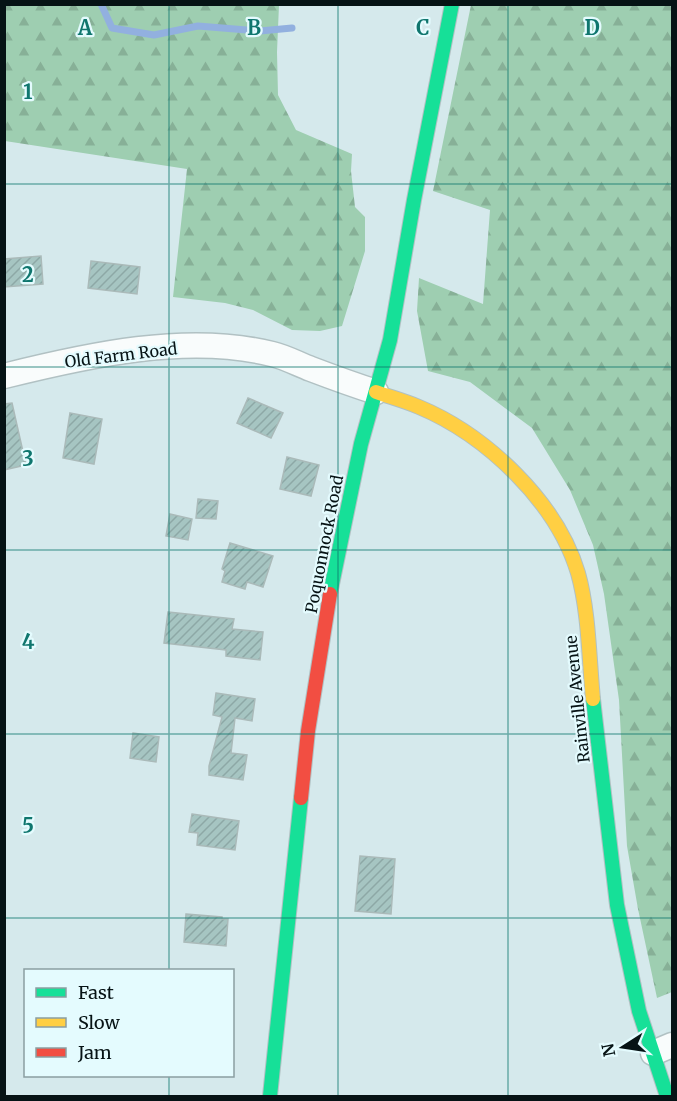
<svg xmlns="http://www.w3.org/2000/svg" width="677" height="1101" font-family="Merriweather,serif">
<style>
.forest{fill:url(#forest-firs)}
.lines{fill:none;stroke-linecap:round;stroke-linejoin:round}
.stream{stroke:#92b0df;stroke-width:7}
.building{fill:url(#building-hatch);stroke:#aabab9;stroke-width:1.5}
.street-casing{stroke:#b1c1c3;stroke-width:27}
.fast-casing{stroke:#b1c1c3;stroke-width:16}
.slow-casing{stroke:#b1c1c3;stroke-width:16}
.jam-casing{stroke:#b1c1c3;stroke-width:16}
.street{stroke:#f9fcfc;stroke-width:24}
.fast{stroke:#16e098;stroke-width:14}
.slow{stroke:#ffcf43;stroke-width:14}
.jam{stroke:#f24e42;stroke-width:14}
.grid{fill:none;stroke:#0f766e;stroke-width:1.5;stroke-opacity:0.55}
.labels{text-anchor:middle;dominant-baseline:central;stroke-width:4.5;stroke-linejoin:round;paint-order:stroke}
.street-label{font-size:16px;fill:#061315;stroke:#e4fbfe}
.grid-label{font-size:20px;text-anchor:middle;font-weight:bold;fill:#0f766e;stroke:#e4fbfe;stroke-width:4.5;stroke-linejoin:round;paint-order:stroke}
</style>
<defs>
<pattern id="forest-firs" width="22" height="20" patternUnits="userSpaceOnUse" patternTransform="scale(1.5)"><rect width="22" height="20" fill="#9eceb1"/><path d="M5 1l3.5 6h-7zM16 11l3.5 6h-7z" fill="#87b097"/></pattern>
<pattern id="building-hatch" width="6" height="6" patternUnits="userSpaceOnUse" patternTransform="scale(1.5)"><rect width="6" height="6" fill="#a6c5c2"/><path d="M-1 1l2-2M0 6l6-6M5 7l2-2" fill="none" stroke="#8da8a6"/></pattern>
</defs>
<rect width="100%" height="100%" fill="#d5e9ec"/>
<path class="forest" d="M4 5H279L277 52 278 95 296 130 352 154 351 171 355 207 365 217V251L342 326 320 331 292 330 253 310 225 303 173 297 187 169 5 141Z
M471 5H672V992L657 998 638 909 627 846 619 700 604 594 593 545 570 490 532 428 470 382 428 371 417 311 419 278 483 304 490 210 433 191Z"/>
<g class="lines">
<path class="stream" d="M101 4 112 28 154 35 198 26 260 31 292 28"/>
</g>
<path class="building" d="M41 256 43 284 4 287V259Z
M91 261 140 267 137 294 88 288Z
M248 398 283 413 271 438 237 423Z
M12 403 26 465 4 470V404Z
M70 413 102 419 94 464 63 458Z
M287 457 319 465 311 496 280 489Z
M198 499 218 501 216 519 196 518Z
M170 514 192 519 188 540 166 536Z
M230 543 273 556 263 587 247 582 245 589 222 582 225 571 222 569Z
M168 612 234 619 232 629 263 632 260 660 226 656V650L164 643Z
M216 693 255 699 252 721 235 718 231 753 247 755 243 780 209 775V766L222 717 213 715Z
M133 733 159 737 156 762 130 758Z
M192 814 239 821 235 850 197 845 198 833 189 832Z
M360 856 395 859 391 914 355 911Z
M186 914 222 917V919H228L226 946 184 942Z"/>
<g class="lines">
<defs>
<path id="street" d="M4 376C88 355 187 333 272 354 285 357 298 364 311 369 332 377 354 385 376 392
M653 1053 672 1045"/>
<path id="fast" d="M330 594 361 444 390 340 414 200 452 4
M593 699 617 905 639 1011 667 1096
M270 1096 301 798"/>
<path id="slow" d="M376 392C390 397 405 401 419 407 486 435 557 502 578 573 589 612 589 659 593 699"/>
<path id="jam" d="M301 798 308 731 330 594"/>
</defs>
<use href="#street" class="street-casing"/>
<use href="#fast" class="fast-casing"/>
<use href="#slow" class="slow-casing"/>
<use href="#jam" class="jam-casing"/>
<use href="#street" class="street"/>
<use href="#fast" class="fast"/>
<use href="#slow" class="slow"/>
<use href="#jam" class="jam"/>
</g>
<path class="grid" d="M169 4V970M338 4V1096M508 4V1096M4 184H672M4 367H672M4 550H672M4 734H672M4 918H672M169 1076V1096"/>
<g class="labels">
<g class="street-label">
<text transform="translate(121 355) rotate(-7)">Old Farm Road</text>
<text transform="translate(324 544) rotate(-79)">Poquonnock Road</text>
<text transform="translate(577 699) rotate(-96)">Rainville Avenue</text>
</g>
</g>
<g class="grid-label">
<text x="85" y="35">A</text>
<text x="254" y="35">B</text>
<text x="423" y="35">C</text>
<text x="592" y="35">D</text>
<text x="28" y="99">1</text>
<text x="28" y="282">2</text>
<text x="28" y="466">3</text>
<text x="28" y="649">4</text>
<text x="28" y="833">5</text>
</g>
<rect width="677" height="1101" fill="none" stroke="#061315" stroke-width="12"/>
<rect x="24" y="969" width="210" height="108" fill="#e4fbfe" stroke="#8b9ea1" stroke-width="1.5"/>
<rect x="36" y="988" width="30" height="9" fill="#16e098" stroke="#8b9ea1" stroke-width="1.5"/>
<text x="78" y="999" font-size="18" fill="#061315">Fast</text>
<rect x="36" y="1018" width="30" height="9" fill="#ffcf43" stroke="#8b9ea1" stroke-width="1.5"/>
<text x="78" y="1029" font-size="18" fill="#061315">Slow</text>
<rect x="36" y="1048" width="30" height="9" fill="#f24e42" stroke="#8b9ea1" stroke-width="1.5"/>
<text x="78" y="1059" font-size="18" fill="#061315">Jam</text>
<g transform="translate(623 1047) rotate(258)" stroke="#e4fbfe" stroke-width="4.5" paint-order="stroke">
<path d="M0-4.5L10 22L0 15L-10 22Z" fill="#061315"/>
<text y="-9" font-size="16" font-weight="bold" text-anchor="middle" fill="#061315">N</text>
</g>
</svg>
